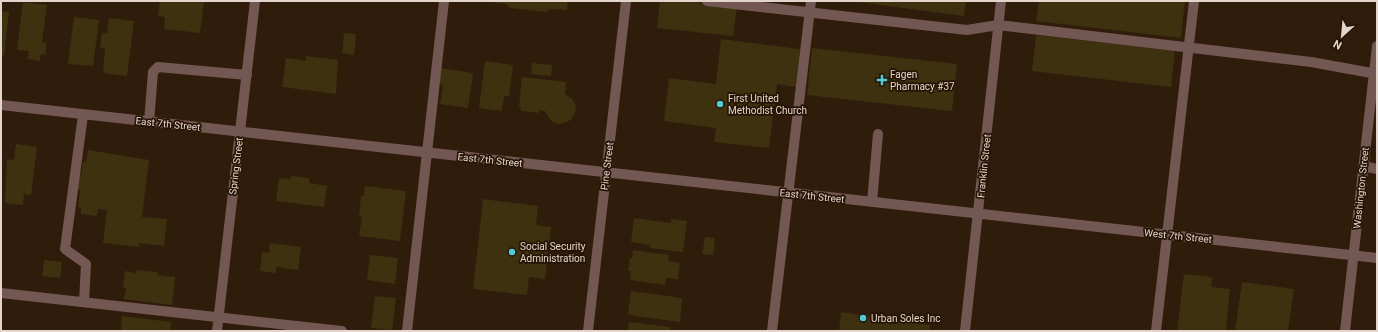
<svg xmlns="http://www.w3.org/2000/svg" width="1378" height="332" font-family="Roboto,sans-serif">
<style>
.building{fill:#3e3110}
.lines{fill:none;stroke-linecap:round;stroke-linejoin:round}
.minor{stroke:#735752;stroke-width:10}
.poi-dot{fill:#52cbd8;stroke:#261303;stroke-width:1.5}
.labels{text-anchor:middle;dominant-baseline:central;stroke-width:3.5;stroke-linejoin:round;paint-order:stroke}
.poi-label{font-size:10px;fill:#e3d5cb;stroke:#261303;text-anchor:start}
.street-label{font-size:10px;fill:#e3d5cb;stroke:#261303}
</style>
<rect width="100%" height="100%" fill="#301c0b"/>
<path class="building" d="M160 1H204L200 33 164 29 165 17 158 16Z
M495 1H568L567 10 550 9 546 12 510 8 506 4 495 3Z
M660 1H686L737 7 733 36 657 28Z
M850 1H966L964 16Z
M1039 1H1185L1181 38 1036 21Z
M23 2 47 5 42 42 47 43 45 55 41 54 40 61 28 59 29 51 17 50Z
M1 11 9 12 4 56 1 55Z
M74 17 99 20 93 66 68 64Z
M109 18 134 21 127 76 103 73 105 49 100 48 102 33 107 34Z
M344 33 356 34 354 55 342 53Z
M1036 35 1175 51 1171 87 1032 71Z
M721 39 800 49 796 87 777 84 769 148 714 142 716 128 664 121 669 78 716 84Z
M812 48 957 64 952 111 807 95Z
M306 56 338 60 336 94 282 87 286 58 306 61Z
M485 61 513 65 509 96H504L502 111 479 108Z
M532 63 552 65 551 76 531 74Z
M441 68 473 73 468 108 440 104 443 85 439 84Z
M522 77 566 82 565 94 572 99 575 104 576 110 571 120 561 124 555 123 550 120 545 111 539 110V113L521 111V108L519 107Z
M16 144 37 147 31 195 24 194 23 205 5 203 7 159 14 160Z
M88 150 149 160 142 217 167 219 164 246 139 243V247L103 243 107 210 98 209 97 216 81 214V207H78L80 190 77 189 79 175H81L83 161 86 162Z
M291 176 309 178V183L327 186 324 207 276 201 279 178 291 179Z
M365 186 406 191 400 241 359 236 362 217 359 216 361 196H364Z
M483 199 538 206 536 225 551 227 545 279 529 277 527 295 473 289Z
M634 218 671 223V219L687 221 683 252 650 248V245L631 242Z
M705 237 715 238 713 255 702 254Z
M270 243 301 247 298 270 276 267V273L260 271 262 252 269 253Z
M633 250 669 255 668 261 680 263 678 279 666 278 665 285 630 280 631 271H628L630 258H632Z
M370 255 398 258 395 284 367 280Z
M44 260 62 262 60 278 42 276Z
M136 270 158 272 157 275 175 277 172 305 124 299 126 288H123L125 271 136 273Z
M1184 274 1212 277 1211 287 1230 289 1226 331H1177Z
M1242 282 1294 289 1288 331H1235Z
M631 291 682 298 680 322 628 315Z
M375 296 396 298 392 330 371 328Z
M841 312 930 325 929 331H839Z
M122 316 171 322 170 331H121Z
M629 322 670 327 669 331H628Z"/>
<g class="lines">
<path class="minor" d="M707 1 967 30 998 25 1311 62 1377 74
M1 105 1377 258
M83 115 65 249 86 264 84 302
M149 122 153 72 158 67 247 75
M1363 166 1377 169
M872 202 878 134
M1 293 342 331
M217 331 255 1
M407 331 444 1
M588 331 626 1
M772 331 811 1
M965 331 1001 1
M1156 331 1194 1
M1345 331 1377 46"/>
</g>
<g class="poi-dot">
<path d="M880 74h4v4h4v4h-4v4h-4v-4h-4v-4h4z"/>
<circle cx="720" cy="104" r="4"/>
<circle cx="512" cy="252" r="4"/>
<circle cx="863" cy="318" r="4"/>
</g>
<g class="labels">
<g class="poi-label">
<text x="890" y="74">Fagen<tspan x="890" dy="12">Pharmacy #37</tspan></text>
<text x="728" y="98">First United<tspan x="728" dy="12">Methodist Church</tspan></text>
<text x="520" y="246">Social Security<tspan x="520" dy="12">Administration</tspan></text>
<text x="871" y="318">Urban Soles Inc</text>
</g>
<g class="street-label">
<text transform="translate(168 124) rotate(6)">East 7th Street</text>
<text transform="translate(490 160) rotate(6)">East 7th Street</text>
<text transform="translate(236 166) rotate(-83)">Spring Street</text>
<text transform="translate(607 166) rotate(-83)">Pine Street</text>
<text transform="translate(984 166) rotate(-84)">Franklin Street</text>
<text transform="translate(1361 188) rotate(-84)">Washington Street</text>
<text transform="translate(812 196) rotate(6)">East 7th Street</text>
<text transform="translate(1178 236) rotate(6)">West 7th Street</text>
</g>
</g>
<rect width="1378" height="332" fill="none" stroke="#e3d5cb" stroke-width="4"/>
<g transform="translate(1342 36) rotate(207)" stroke="#261303" stroke-width="3" paint-order="stroke">
<path d="M0-3L7 15L0 10L-7 15Z" fill="#e3d5cb"/>
<text y="-6" font-size="11" font-weight="bold" text-anchor="middle" fill="#e3d5cb">N</text>
</g>
</svg>
